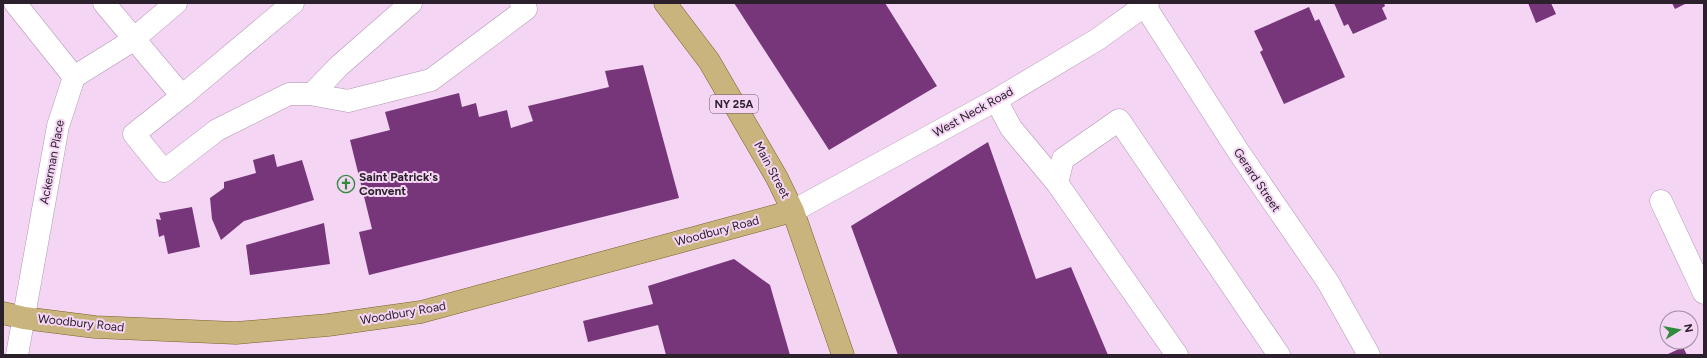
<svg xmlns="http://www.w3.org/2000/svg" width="1707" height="358" font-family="Figtree,sans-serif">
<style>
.building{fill:#77367a}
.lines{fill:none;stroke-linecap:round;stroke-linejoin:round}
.minor-casing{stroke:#b295b2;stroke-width:23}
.major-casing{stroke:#7b6029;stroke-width:23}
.minor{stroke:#fff;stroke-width:22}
.major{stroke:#cab47e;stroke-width:22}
.labels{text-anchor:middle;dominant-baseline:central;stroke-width:4;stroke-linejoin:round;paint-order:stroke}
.shield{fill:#f4d5f4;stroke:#675667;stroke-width:1}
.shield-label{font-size:11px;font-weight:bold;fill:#2b202b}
.street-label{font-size:12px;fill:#2b202b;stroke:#f4d5f4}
.poi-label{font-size:12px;font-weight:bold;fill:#2b202b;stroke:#f4d5f4;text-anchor:start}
</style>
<rect width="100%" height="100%" fill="#f4d5f4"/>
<path class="building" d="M734 3H885L937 86 829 150Z
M1334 3H1384L1385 6 1382 8 1387 19 1353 34 1348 24 1344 26Z
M1528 3H1551L1556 14 1536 23Z
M1672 3H1687L1675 9Z
M1309 7 1315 21 1319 19 1345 77 1284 104 1260 52 1263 50 1254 31Z
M643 65 679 198 369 275 359 232 372 229 350 140 390 130 385 112 459 93 462 107 476 103 479 117 507 110 511 128 533 121 528 106 609 87 605 71Z
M988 142 1036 279 1071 267 1108 355H898L851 226Z
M274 154 277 167 302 160 314 200 244 221 221 240 212 219 210 198 224 188V182L256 173 253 160Z
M192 207 200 247 168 254 164 235 159 237 156 219 161 220 159 213Z
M324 223 330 264 250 275 246 245Z
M734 259 770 285 790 355H666L658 325 588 342 583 321 653 304 648 286Z
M1683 347 1687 355H1666Z"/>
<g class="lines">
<defs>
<path id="minor" d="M15 3 74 77
M104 3 182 96 293 3
M1143 3 1238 151 1328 282 1369 355
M74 77 130 42 176 3
M312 94 339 66 411 3
M182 96 134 134 164 171 217 130 289 94H310L348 101 431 80 526 9 521 3
M996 100 1011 128 1057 183
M1661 201 1704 293
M793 211 996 100 1098 39 1148 3
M17 355 58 126 74 77
M1177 355 1057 183 1063 159 1119 120 1279 355"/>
<path id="major" d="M665 3 709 61 777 178 793 211 843 355
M3 313 24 318 95 327 236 333 328 325 421 312 793 211"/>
</defs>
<use href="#minor" class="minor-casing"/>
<use href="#major" class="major-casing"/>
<use href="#minor" class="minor"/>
<use href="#major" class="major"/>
</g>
<defs>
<symbol id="church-ring" viewBox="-11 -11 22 22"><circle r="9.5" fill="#f4d5f4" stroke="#2f8c3d" stroke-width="1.5"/><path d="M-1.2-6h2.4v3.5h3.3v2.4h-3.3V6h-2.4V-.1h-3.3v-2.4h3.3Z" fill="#2f8c3d"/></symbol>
</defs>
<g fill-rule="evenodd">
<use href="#church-ring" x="336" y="174" width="20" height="20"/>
</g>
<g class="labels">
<rect class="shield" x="710" y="95" width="48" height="18" rx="3"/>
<g class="shield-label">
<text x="734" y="104">NY 25A</text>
</g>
<g class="street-label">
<text transform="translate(973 112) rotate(-29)">West Neck Road</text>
<text transform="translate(52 162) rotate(-79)">Ackerman Place</text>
<text transform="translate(772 170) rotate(62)">Main Street</text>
<text transform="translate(1257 180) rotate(56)">Gerard Street</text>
<text transform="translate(717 231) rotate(-15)">Woodbury Road</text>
<text transform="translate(403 313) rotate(-10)">Woodbury Road</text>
<text transform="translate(81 323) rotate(6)">Woodbury Road</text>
</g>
<g class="poi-label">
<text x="359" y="177">Saint Patrick's<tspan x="359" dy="14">Convent</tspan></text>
</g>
</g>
<rect width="1707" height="358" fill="none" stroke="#2b202b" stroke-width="8"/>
<g transform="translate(1679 330) rotate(79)"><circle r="19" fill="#f4d5f4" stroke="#a48da4"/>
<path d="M0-3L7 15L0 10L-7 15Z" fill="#2f8c3d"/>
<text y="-6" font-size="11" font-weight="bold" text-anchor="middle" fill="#2b202b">N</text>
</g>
</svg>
